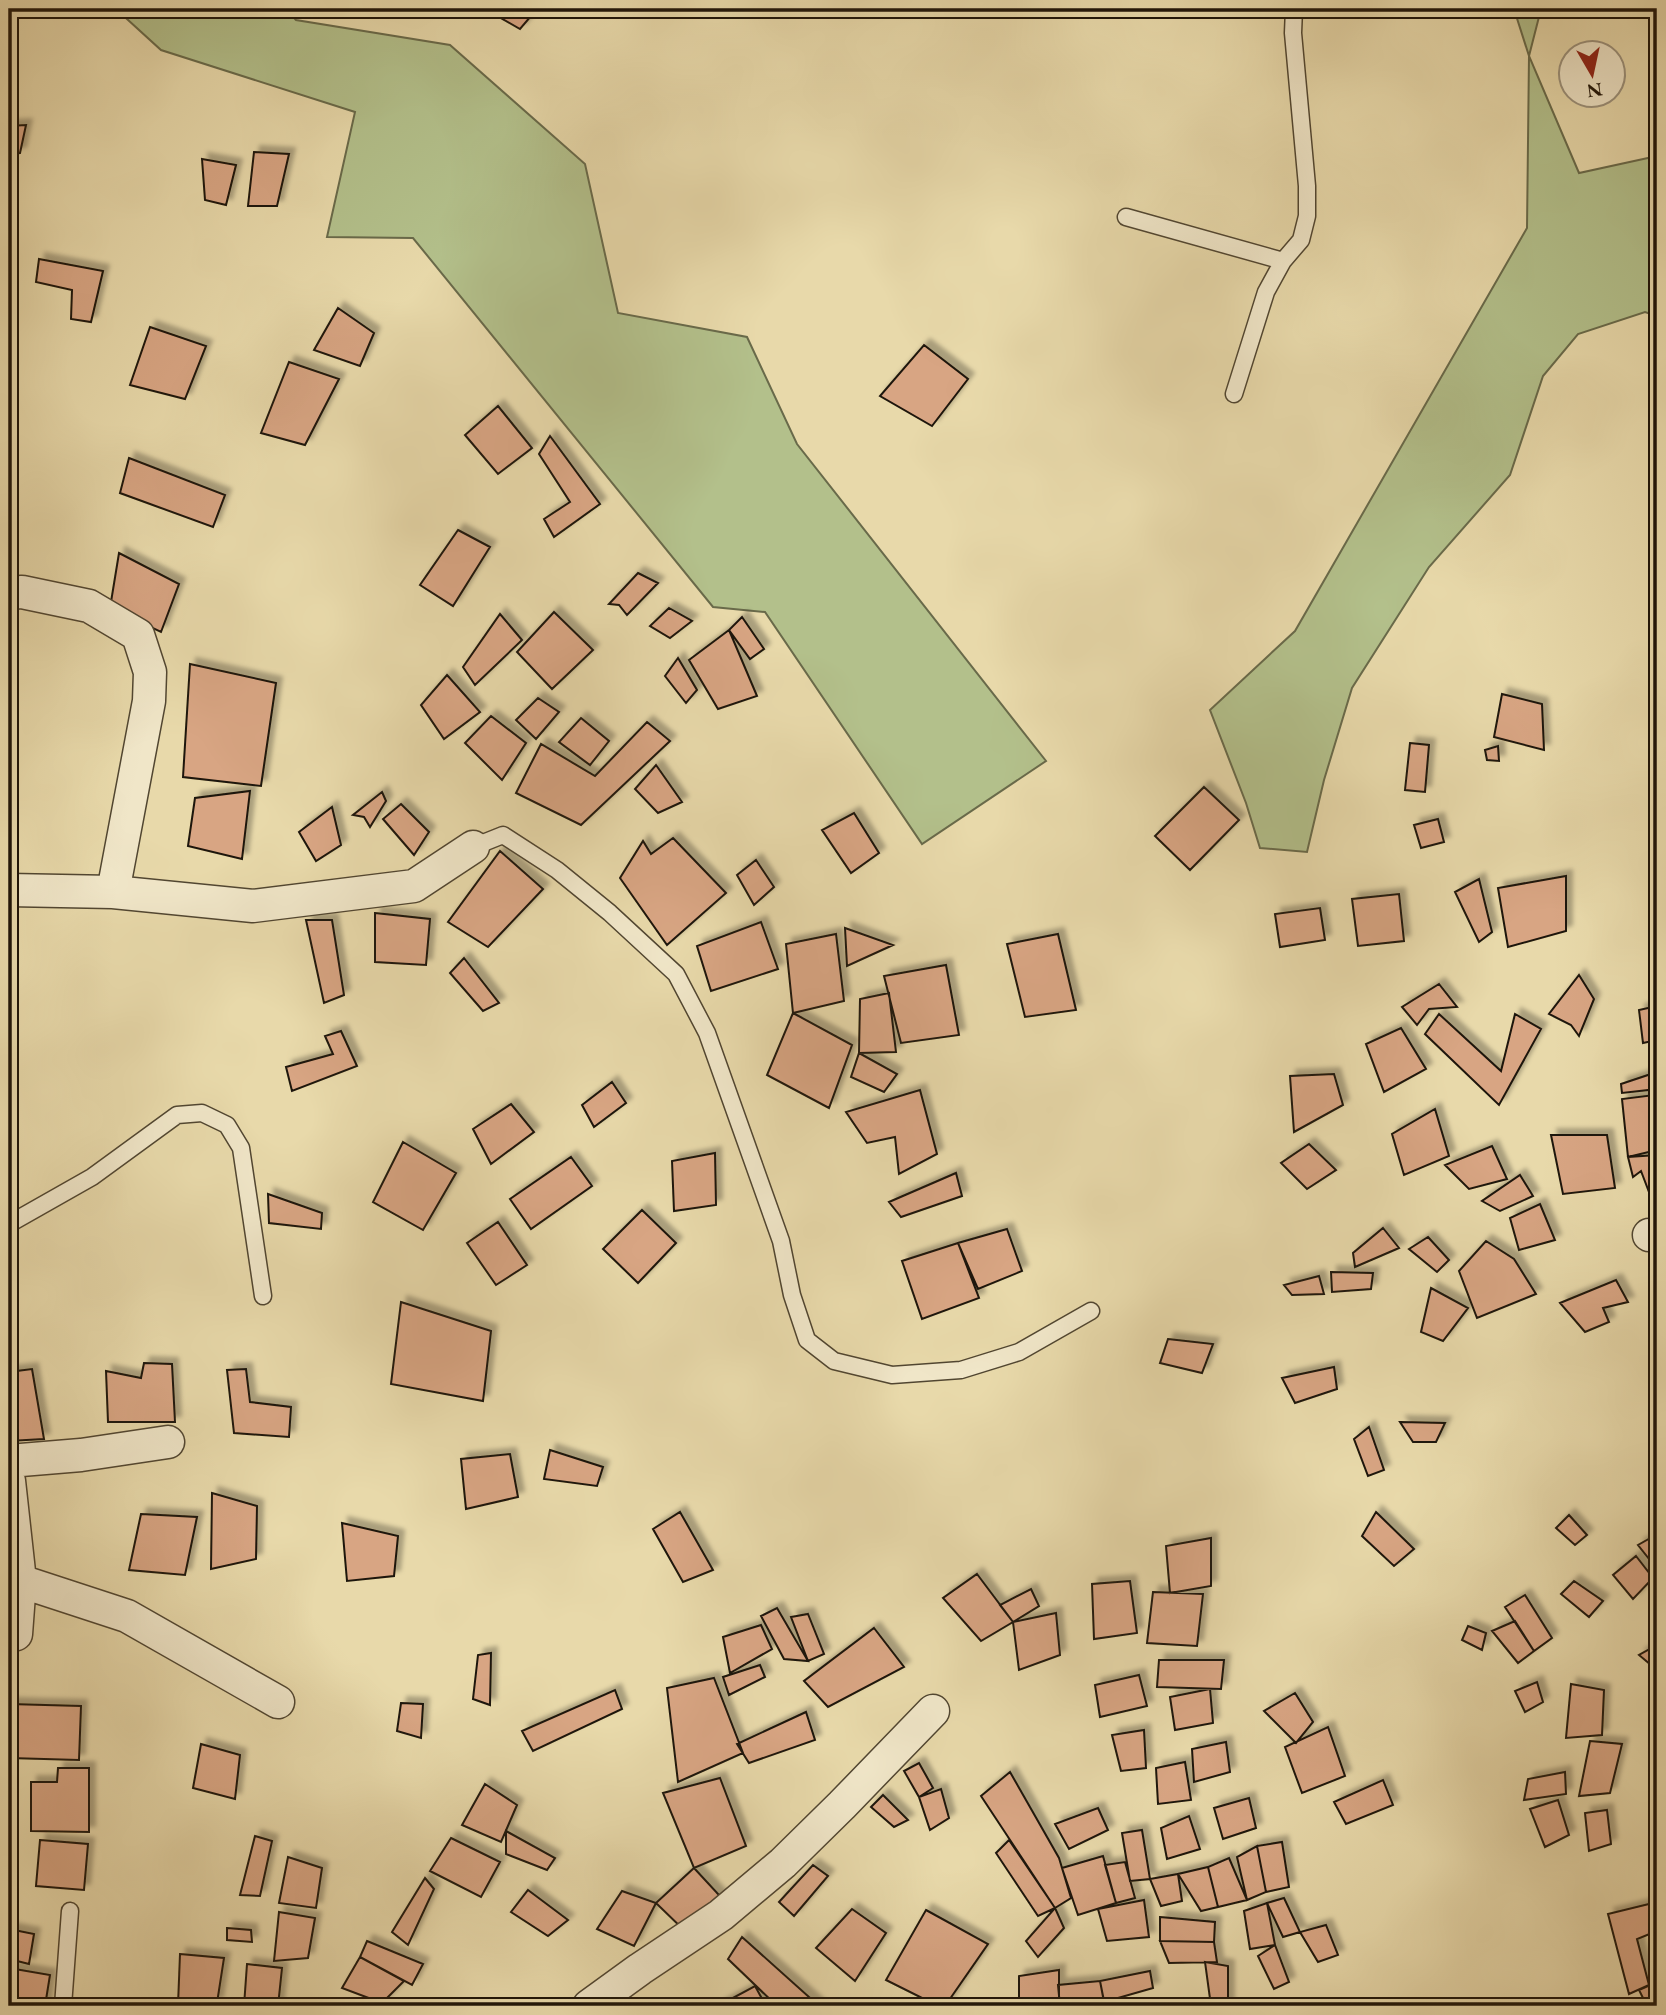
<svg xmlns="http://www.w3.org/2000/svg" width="1666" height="2015" font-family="'EB Garamond',serif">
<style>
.green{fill:#b3c08b;stroke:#696a4a;stroke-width:2}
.building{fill:#d8a583;stroke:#1f1509;stroke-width:2;filter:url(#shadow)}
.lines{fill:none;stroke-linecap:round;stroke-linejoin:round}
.service-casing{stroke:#514631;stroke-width:19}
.minor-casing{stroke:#514631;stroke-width:35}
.service{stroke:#f0e6c8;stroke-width:16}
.minor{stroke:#f0e6c8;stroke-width:32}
</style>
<defs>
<filter id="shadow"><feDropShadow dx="6" dy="-6" stdDeviation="2" flood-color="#0004"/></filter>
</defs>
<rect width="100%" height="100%" fill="#e8d9aa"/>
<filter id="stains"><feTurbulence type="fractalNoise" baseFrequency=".00286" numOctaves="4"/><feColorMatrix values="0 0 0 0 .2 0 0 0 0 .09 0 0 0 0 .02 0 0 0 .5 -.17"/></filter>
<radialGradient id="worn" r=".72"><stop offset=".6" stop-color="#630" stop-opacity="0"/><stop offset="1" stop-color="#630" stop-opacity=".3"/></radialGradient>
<path class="green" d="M116 9H286L296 20 450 45 585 164 618 313 747 337 797 444 1046 761 922 844 765 612 713 607 413 238 327 237 355 112 161 50Z
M1514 9H1541L1529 56 1579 173 1657 156V316L1645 312 1578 334 1543 376 1510 475 1429 567 1352 688 1324 780 1307 852 1260 848 1246 803 1210 710 1295 631 1527 228 1529 56Z"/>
<path class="building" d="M485 9H537L520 29Z
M26 125 20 153 9 154V126Z
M254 152 289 154 277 206H248Z
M202 159 236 165 226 205 205 200Z
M39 259 103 271 91 322 71 319 72 290 36 282Z
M338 308 374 333 360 366 314 350Z
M150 327 206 346 185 399 130 385Z
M924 345 968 379 932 426 880 396Z
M289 362 339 379 305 445 261 433Z
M498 406 532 448 498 474 465 435Z
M550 436 600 504 554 537 544 519 570 502 539 454Z
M129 458 225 495 213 527 120 493Z
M458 530 490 547 453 606 420 585Z
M119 553 179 584 161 632 110 608Z
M638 573 658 583 627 615 619 605 609 604Z
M669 608 692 621 670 638 650 626Z
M554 612 593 650 552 689 517 652Z
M500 614 522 640 475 685 463 667Z
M742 617 764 649 750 659 729 630Z
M729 630 757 696 718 709 689 660Z
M678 658 697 690 686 703 665 676Z
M190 664 276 683 261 786 183 777Z
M447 675 480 712 444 739 421 705Z
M1502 694 1542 704 1544 750 1494 737Z
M538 698 559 712 536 739 516 720Z
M491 716 526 743 502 780 465 743Z
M581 718 609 741 590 765 559 742Z
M647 722 670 741 581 825 516 793 541 744 595 776Z
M1410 743 1429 745 1425 792 1405 790Z
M1498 746 1499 761 1487 760 1485 750Z
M656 765 682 802 658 813 635 789Z
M1204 787 1239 820 1190 870 1155 836Z
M250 791 242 859 188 846 195 798Z
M382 792 386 801 370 827 364 817 353 815Z
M401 804 429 832 414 855 383 819Z
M332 807 341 845 316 861 299 832Z
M854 813 879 853 851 873 822 830Z
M1438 819 1444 842 1421 848 1414 825Z
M673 838 726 893 667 945 620 878 643 841 651 854Z
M500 851 543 889 488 947 448 922Z
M756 860 774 887 754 905 737 875Z
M1566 876V931L1508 947 1498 888Z
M1479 879 1492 932 1479 942 1455 892Z
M1399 894 1404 941 1358 946 1352 899Z
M1320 908 1325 940 1280 947 1275 914Z
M375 913 430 919 426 965 375 962Z
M306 920H332L344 995 324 1003Z
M761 922 778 969 711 991 697 946Z
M845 928 893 945 847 966Z
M836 934 844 1001 793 1013 786 944Z
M1058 934 1076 1010 1025 1017 1007 944Z
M464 958 499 1003 483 1011 450 973Z
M946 965 959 1035 901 1043 884 976Z
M1579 975 1594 999 1579 1036 1571 1025 1549 1014Z
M1439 984 1457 1007 1429 1009 1417 1025 1402 1007Z
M889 993 896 1052 859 1053 860 999Z
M1657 1006V1040L1643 1043 1639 1010Z
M793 1013 852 1045 829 1108 767 1075Z
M1439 1014 1501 1071 1515 1014 1541 1029 1499 1105 1425 1034Z
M1401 1028 1426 1069 1384 1092 1366 1044Z
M341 1031 357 1066 292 1091 286 1067 333 1054 325 1036Z
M859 1053 897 1074 884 1092 851 1077Z
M1657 1072V1089L1622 1093 1621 1084Z
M1334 1074 1343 1105 1294 1132 1290 1076Z
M612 1082 626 1103 594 1127 582 1105Z
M920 1090 937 1154 899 1174 895 1137 867 1143 846 1112Z
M1654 1095 1657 1117V1150L1628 1157 1622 1099Z
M511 1104 534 1132 491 1164 473 1129Z
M1435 1109 1449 1156 1404 1175 1392 1134Z
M1551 1135H1607L1615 1188 1563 1194Z
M403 1142 456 1173 423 1230 373 1202Z
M1309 1144 1336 1170 1307 1189 1281 1163Z
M1492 1146 1507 1179 1469 1189 1445 1165Z
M715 1153 716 1205 674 1211 672 1161Z
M1657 1155V1192H1649L1641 1171 1633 1177 1628 1157Z
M571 1157 592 1186 531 1229 510 1199Z
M956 1173 962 1196 901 1217 889 1202Z
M1520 1175 1533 1196 1500 1211 1482 1201Z
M268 1194 322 1213 321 1229 269 1223Z
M1540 1204 1555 1240 1519 1250 1510 1218Z
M642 1210 676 1243 638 1283 603 1249Z
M498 1222 527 1265 496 1285 467 1243Z
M1383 1228 1399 1248 1355 1267 1353 1253Z
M1007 1229 1022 1271 978 1289 958 1243Z
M1428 1237 1449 1260 1437 1272 1409 1249Z
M1486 1241 1514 1259 1536 1294 1477 1318 1459 1271Z
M958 1243 979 1298 922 1319 902 1261Z
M1331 1272 1373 1273 1371 1289 1332 1292Z
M1319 1276 1324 1294 1292 1295 1284 1285Z
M1616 1280 1628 1302 1603 1308 1609 1322 1585 1332 1560 1303Z
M1431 1288 1468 1308 1443 1341 1421 1332Z
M401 1302 491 1331 483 1401 391 1384Z
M1168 1339 1213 1344 1202 1373 1160 1363Z
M144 1363 172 1364 175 1422H108L106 1371 141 1378Z
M1334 1367 1337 1389 1295 1403 1282 1378Z
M32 1369 44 1439 9 1441V1372Z
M246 1369 250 1402 291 1407 289 1437 234 1433 227 1370Z
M1400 1422 1445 1423 1436 1442H1413Z
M1369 1427 1384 1470 1368 1476 1354 1439Z
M550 1450 603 1467 597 1486 544 1479Z
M510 1454 518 1497 466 1509 461 1459Z
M212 1493 257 1506 256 1559 211 1569Z
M680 1512 713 1570 683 1582 653 1529Z
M1376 1512 1414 1549 1394 1566 1362 1536Z
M141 1514 197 1517 185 1575 129 1570Z
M1569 1515 1587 1535 1575 1545 1556 1528Z
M342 1523 398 1536 394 1576 347 1581Z
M1654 1536 1657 1541V1569L1638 1545Z
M1211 1538V1586L1170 1593 1166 1546Z
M1636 1556 1653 1578 1633 1599 1613 1575Z
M977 1574 1013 1622 981 1641 943 1598Z
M1130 1581 1137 1633 1094 1639 1092 1584Z
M1574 1581 1603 1601 1589 1617 1561 1594Z
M1031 1589 1039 1606 1013 1622 1000 1605Z
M1153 1592 1203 1594 1197 1646 1147 1643Z
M1525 1595 1552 1638 1534 1651 1505 1607Z
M777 1608 808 1661 784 1659 761 1616Z
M1056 1613 1060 1655 1019 1670 1013 1622Z
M808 1614 824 1654 808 1661 791 1617Z
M1515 1621 1534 1651 1518 1663 1492 1631Z
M761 1625 772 1649 730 1673 723 1637Z
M1468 1626 1486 1633 1482 1650 1462 1640Z
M874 1628 904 1667 828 1707 804 1681Z
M1657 1645V1670L1639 1655Z
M491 1653 490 1705 473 1699 478 1655Z
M1159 1660H1224L1221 1689 1157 1687Z
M760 1665 765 1677 729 1695 723 1677Z
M1139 1675 1147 1706 1100 1717 1095 1685Z
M714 1678 743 1753 678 1782 667 1688Z
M1537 1682 1543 1702 1525 1712 1515 1691Z
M1571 1684 1604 1690 1602 1735 1566 1738Z
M1210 1689 1213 1723 1175 1730 1170 1697Z
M615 1690 622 1709 533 1751 522 1731Z
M1295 1693 1313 1722 1296 1743 1264 1711Z
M401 1703 423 1704 421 1738 397 1731Z
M9 1704 81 1706 79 1760 9 1758Z
M806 1712 815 1740 749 1763 737 1744Z
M1328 1727 1345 1776 1302 1793 1285 1747Z
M1144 1730 1146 1768 1121 1771 1112 1735Z
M1590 1741 1622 1744 1610 1793 1579 1796Z
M1226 1742 1230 1772 1194 1782 1192 1749Z
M201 1744 240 1755 235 1799 193 1788Z
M1185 1762 1191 1800 1158 1804 1156 1768Z
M919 1763 933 1788 919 1797 904 1771Z
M58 1768H89V1832L31 1831V1782H57Z
M1010 1772 1059 1858 1071 1898 1055 1908 981 1796Z
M1565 1772 1566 1794 1524 1800 1528 1779Z
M720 1778 746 1846 694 1868 663 1793Z
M1383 1780 1393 1805 1346 1824 1334 1802Z
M485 1784 517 1805 501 1842 462 1825Z
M941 1789 949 1818 930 1830 919 1797Z
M883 1795 908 1820 894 1827 871 1807Z
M1249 1798 1256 1828 1223 1839 1214 1808Z
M1558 1800 1569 1835 1545 1847 1530 1809Z
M1098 1808 1108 1830 1069 1849 1055 1824Z
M1607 1810 1611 1844 1589 1851 1585 1813Z
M1189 1816 1200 1849 1167 1859 1161 1828Z
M1142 1830 1150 1879 1130 1881 1122 1833Z
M506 1831 555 1858 547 1870 506 1854Z
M255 1836 272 1841 260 1896 240 1895Z
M451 1838 500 1862 481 1897 430 1871Z
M40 1840 88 1844 84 1890 36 1886Z
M1009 1840 1055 1908 1038 1916 996 1853Z
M1282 1842 1289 1887 1266 1892 1257 1846Z
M1257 1846 1266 1892 1247 1900 1237 1857Z
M1103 1856 1116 1903 1078 1915 1062 1868Z
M288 1857 322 1868 316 1908 279 1903Z
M1229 1858 1247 1900 1218 1907 1208 1867Z
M1125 1862 1135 1898 1116 1903 1105 1865Z
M813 1865 828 1876 794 1916 779 1902Z
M1208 1867 1218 1907 1201 1911 1178 1874Z
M694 1868 731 1908 690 1936 656 1903Z
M1178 1874 1182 1901 1161 1906 1150 1879Z
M425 1878 434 1889 408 1945 392 1932Z
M528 1890 568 1920 548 1936 511 1912Z
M622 1891 656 1903 634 1946 597 1929Z
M1284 1898 1300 1932 1283 1937 1267 1903Z
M1144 1900 1149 1937 1107 1941 1098 1909Z
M1657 1902V1931L1637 1939 1649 1985 1629 1994 1608 1914Z
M1267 1903 1275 1945 1250 1949 1244 1911Z
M1055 1908 1064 1928 1038 1957 1026 1941Z
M852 1909 886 1933 855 1981 816 1948Z
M926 1910 988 1944 945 2006H938L886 1980Z
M279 1912 315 1918 308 1958 274 1961Z
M1160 1917 1215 1922 1214 1942 1160 1941Z
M1326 1925 1338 1955 1318 1962 1300 1932Z
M227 1928 251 1930 252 1942 227 1940Z
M9 1929 34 1934 29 1964 9 1959Z
M742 1937 819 2006H777L728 1959Z
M367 1941 423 1964 412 1985 360 1957Z
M1160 1941 1214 1942 1217 1962 1169 1963Z
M1275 1945 1289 1982 1274 1989 1258 1956Z
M180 1954 224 1958 217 2003 178 2005Z
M360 1957 404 1981 382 2003 342 1988Z
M1205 1962 1228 1966V2006H1211Z
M247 1964 282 1968 278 2006H244Z
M9 1968 50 1975 45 2006H9Z
M1059 1970V2003L1019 2002V1976Z
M1150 1971 1153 1988 1104 2002 1100 1981Z
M1100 1981 1105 2006H1060L1058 1985Z
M1657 1982V2006H1647L1639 1990Z
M755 1986 766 2006H718Z"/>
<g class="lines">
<defs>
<path id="service" d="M1126 217 1283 261 1301 240 1307 216V186L1293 33 1294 9
M1234 394 1266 292 1283 261
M473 847 503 835 557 870 610 913 676 974 707 1033 781 1241 792 1295 807 1340 834 1361 892 1375 961 1370 1019 1352 1091 1311
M9 1224 92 1177 177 1115 202 1113 227 1125 241 1148 263 1296
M63 2006 70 1911"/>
<path id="minor" d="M9 593 22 592 89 606 138 635 150 672 149 701 113 892
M9 890 113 892 253 906 414 886 473 847
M1649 1235H1657
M9 1461 81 1455 168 1442
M9 1481 20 1581 16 1634
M20 1581 127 1616 278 1702
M589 2006 640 1969 721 1915 783 1863 842 1805 933 1711"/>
</defs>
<use href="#service" class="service-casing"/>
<use href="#minor" class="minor-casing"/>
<use href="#service" class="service"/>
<use href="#minor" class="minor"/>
</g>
<rect width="1666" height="2015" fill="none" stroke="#e8d9aa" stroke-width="35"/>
<rect x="10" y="10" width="1645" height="1994" fill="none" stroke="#1f1509" stroke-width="3.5"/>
<rect x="18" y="18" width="1631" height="1980" fill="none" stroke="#1f1509" stroke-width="2"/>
<g transform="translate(1592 74) rotate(171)"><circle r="33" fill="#f0e6c8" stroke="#9c927c" stroke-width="2"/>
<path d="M0-5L12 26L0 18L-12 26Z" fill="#8f2418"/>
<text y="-10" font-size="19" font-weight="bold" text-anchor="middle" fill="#1f1509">N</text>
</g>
<rect width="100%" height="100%" filter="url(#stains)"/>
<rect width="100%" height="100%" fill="url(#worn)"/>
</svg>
